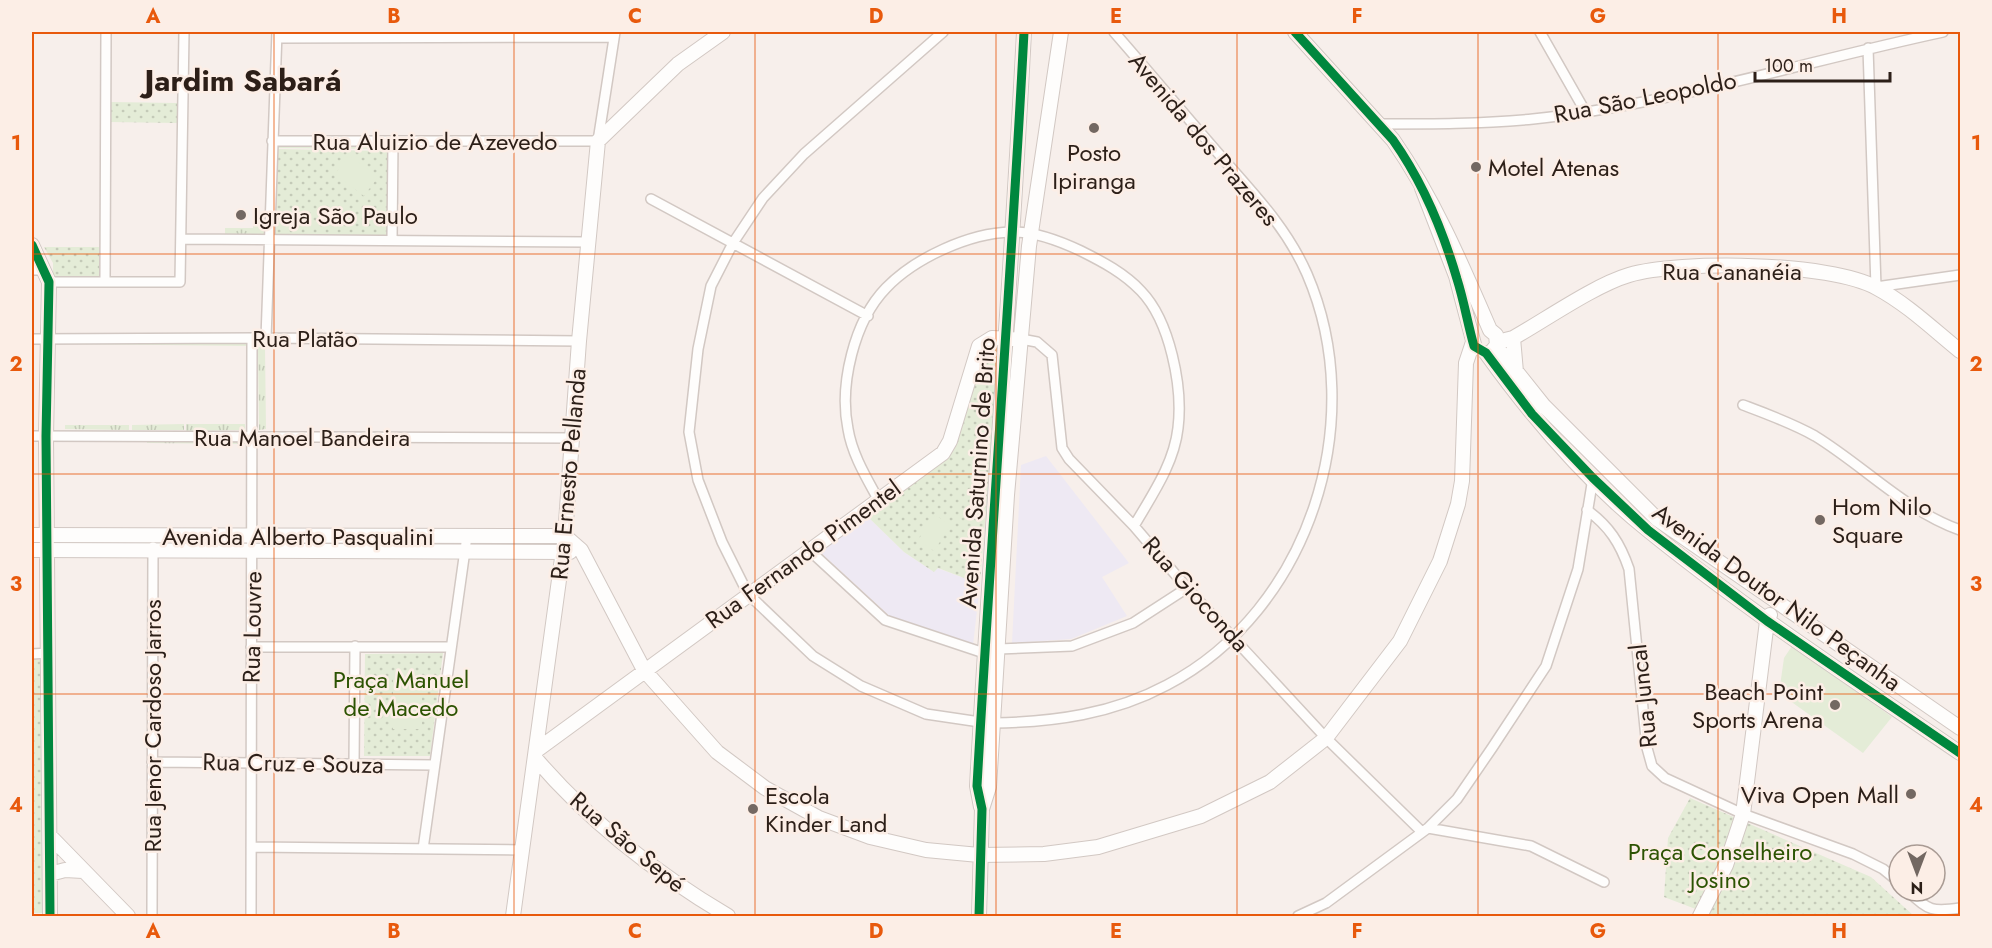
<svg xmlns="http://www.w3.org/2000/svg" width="1992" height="948" font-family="Jost,sans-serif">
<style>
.education{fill:#eee9f3}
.grass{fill:url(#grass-tufts)}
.park{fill:url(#park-dots)}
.pitch{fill:#e4ecd7}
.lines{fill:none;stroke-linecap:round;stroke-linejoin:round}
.street-casing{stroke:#d2c8c3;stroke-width:12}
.secondary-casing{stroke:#d2c8c3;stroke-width:16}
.street{stroke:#fefdfc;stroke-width:9}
.secondary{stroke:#fefdfc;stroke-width:14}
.cycleway-casing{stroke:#fceee6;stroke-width:13}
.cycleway{stroke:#00873e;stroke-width:9}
.grid{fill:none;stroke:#e8590c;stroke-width:1.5;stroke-opacity:0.55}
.poi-dot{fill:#736862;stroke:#fceee6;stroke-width:2}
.labels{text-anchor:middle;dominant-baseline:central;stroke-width:5;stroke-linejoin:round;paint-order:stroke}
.street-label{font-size:24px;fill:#2c1f18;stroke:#fceee6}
.poi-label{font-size:24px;fill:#2c1f18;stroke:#fceee6;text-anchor:start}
.park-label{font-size:24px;fill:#2c5302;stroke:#fceee6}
.district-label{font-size:30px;font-weight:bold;fill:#2c1f18;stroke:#fceee6}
.neatline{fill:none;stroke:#e8590c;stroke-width:2}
.grid-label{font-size:20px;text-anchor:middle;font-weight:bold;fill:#e8590c}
</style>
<defs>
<pattern id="grass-tufts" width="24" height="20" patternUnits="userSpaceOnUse" patternTransform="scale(1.5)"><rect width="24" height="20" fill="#e4ecd7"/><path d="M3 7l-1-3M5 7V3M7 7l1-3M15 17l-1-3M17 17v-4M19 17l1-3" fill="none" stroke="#c4cab8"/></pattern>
<pattern id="park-dots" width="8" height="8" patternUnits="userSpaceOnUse" patternTransform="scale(1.5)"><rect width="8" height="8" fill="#e4ecd7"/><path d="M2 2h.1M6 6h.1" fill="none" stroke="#c4cab8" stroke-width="1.8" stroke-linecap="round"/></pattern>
</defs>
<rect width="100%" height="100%" fill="#f7efeb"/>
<path class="education" d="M1046 456 1129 563 1102 577 1127 616 1071 639 1012 643 1021 465Z
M866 515 904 552 934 572 937 568 980 584 973 645 893 619 818 550Z"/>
<path class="grass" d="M388 144V149L276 148V145Z
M268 218V234H225V228H253L254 219Z
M70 342 248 343V346L70 344Z
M258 347H265L266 429 259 430Z
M184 424V430H132V425Z
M186 424H245V430L186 431Z
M65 425H129V430L65 429Z
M250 439 246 444 147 443V440Z
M260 537 463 538V549L260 547Z"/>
<path class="park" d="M110 102 177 103V123L110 122Z
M276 149 388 151 387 236 274 234Z
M44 247H99V279H53V263Z
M992 344 999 350 980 584 938 568 934 572 904 552 866 515 953 451 983 349Z
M443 653 430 756H364L365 654Z
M32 660H44V913H32Z
M1690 798 1871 877 1914 916H1714L1664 897 1668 838Z"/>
<path class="pitch" d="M349 155 378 177 364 196 335 174Z
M935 515 951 525 934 551 918 540Z
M1792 646 1892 717 1863 753 1779 693 1784 658Z
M393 677H422V729H393Z"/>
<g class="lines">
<defs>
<path id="street" d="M943 32 804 154 763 198 733 243 711 286 698 349 689 432 698 480 722 542 748 594 813 656 861 686 926 714 980 722
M1540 32 1585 111
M277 38 613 37
M1868 48 1876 287 1960 275
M1379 124C1430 124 1482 124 1533 119 1672 104 1807 61 1943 32
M272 141H598L615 32
M651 199 868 316
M181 239 588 242
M392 240 393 141
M32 270H44
M49 282H180L184 32
M105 282 106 32
M266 338 277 32
M32 339 266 338 579 341
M1021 339 1037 342 1052 355 1062 448 1069 459 1134 526 1187 588 1326 738 1422 832
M1743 405C1767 414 1792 423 1815 436 1864 466 1906 511 1960 530
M32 436 573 438
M878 499C866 477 852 454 848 429 839 385 854 321 886 288 915 258 969 233 1011 232 1035 231 1060 241 1081 251 1103 262 1124 273 1141 291 1170 321 1183 387 1178 428 1174 464 1152 495 1134 526
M1587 510C1609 526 1620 543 1629 569L1647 748 1652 766 1665 778 1743 814 1853 854 1883 869 1899 882
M809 550 885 620 984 653
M251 647H451
M998 649 1072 646 1133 623 1187 588
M32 654 49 653
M994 723C1054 722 1113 714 1167 685 1310 610 1370 420 1307 274 1286 226 1251 191 1218 153 1183 113 1149 72 1114 32
M152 762 434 765
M354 764 355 646
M1428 828 1531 846 1604 882
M251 847 523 850
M423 849 467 536
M1908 891C1928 911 1933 912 1960 908
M152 916 153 547
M251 916 252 338
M1298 916 1326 903 1428 828 1457 799 1492 748 1546 666 1578 569 1593 478"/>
<path id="secondary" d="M1295 32 1393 140C1434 199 1462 265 1490 330L1496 335 1497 345 1492 351
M1422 188 1456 276 1475 348
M32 245 49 282 46 436 50 916
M1513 338 1516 372
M1497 342 1513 338C1545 320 1595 285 1629 275 1680 260 1830 262 1877 288 1907 304 1934 330 1960 351
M1496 346 1544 406 1657 519 1960 728
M1486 353C1532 417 1586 481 1649 531 1748 611 1855 681 1960 753
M32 535 565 536
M565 536 581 550 644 670 717 752 765 788 819 818 870 837 926 850 979 855 1044 854 1098 847 1201 816 1270 782 1326 738 1400 641 1440 561 1458 504 1462 481 1466 363 1473 342
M32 550 570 552
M537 750 943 453 950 441 979 346 992 338 1012 339
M536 759C590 822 657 874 728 916
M981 807 977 786C991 535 1011 283 1024 32
M50 836 128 916
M50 874 65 870 83 871
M513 916 565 536 579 341 598 141 678 64 723 32
M979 916 982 809 989 787 1007 495 1029 246 1061 32
M1700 916 1726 865 1743 814 1767 621 1770 615"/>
</defs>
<use href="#street" class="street-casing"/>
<use href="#secondary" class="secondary-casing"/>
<use href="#street" class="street"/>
<use href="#secondary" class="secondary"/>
<defs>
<path id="cycleway" d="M1295 32 1393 140C1422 181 1443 231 1457 279 1464 301 1468 325 1474 346L1486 353 1532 414 1593 478 1648 530 1767 621 1960 753
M32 245 49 282 46 436 50 916
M979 916 982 809 977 786C991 535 1011 283 1024 32"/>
</defs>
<use href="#cycleway" class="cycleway-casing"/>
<use href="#cycleway" class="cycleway"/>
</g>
<path class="grid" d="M274 32V916M514 32V916M755 32V916M996 32V916M1237 32V916M1478 32V916M1718 32V916M32 254H1960M32 474H1960M32 694H1960"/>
<g class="poi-dot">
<circle cx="1094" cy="128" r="6"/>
<circle cx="1476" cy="167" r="6"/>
<circle cx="241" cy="215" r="6"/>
<circle cx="1820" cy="520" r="6"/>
<circle cx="1835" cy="705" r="6"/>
<circle cx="1911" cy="794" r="6"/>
<circle cx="753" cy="809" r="6"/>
</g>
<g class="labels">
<g class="street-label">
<text transform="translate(1645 97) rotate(-11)">Rua São Leopoldo</text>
<text transform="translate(1204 139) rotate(50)">Avenida dos Prazeres</text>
<text x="435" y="141">Rua Aluizio de Azevedo</text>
<text x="1732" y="271">Rua Cananéia</text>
<text x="305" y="338">Rua Platão</text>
<text x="302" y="437">Rua Manoel Bandeira</text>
<text transform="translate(977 473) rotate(-86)">Avenida Saturnino de Brito</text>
<text transform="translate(568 474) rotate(-85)">Rua Ernesto Pellanda</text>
<text x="298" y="536">Avenida Alberto Pasqualini</text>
<text transform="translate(803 554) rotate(-36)">Rua Fernando Pimentel</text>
<text transform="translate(1196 594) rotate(48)">Rua Gioconda</text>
<text transform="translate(1777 597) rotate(36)">Avenida Doutor Nilo Peçanha</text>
<text transform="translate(252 627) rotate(-89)">Rua Louvre</text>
<text transform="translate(1643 696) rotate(-96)">Rua Juncal</text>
<text transform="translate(152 726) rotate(-90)">Rua Jenor Cardoso Jarros</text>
<text transform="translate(293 763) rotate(1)">Rua Cruz e Souza</text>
<text transform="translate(628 842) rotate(40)">Rua São Sepé</text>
</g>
<g class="poi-label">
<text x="1094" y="152" text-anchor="middle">Posto<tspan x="1094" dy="28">Ipiranga</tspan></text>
<text x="1488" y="167">Motel Atenas</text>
<text x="253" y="215">Igreja São Paulo</text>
<text x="1832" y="506">Hom Nilo<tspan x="1832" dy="28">Square</tspan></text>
<text x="1823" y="691" text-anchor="end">Beach Point<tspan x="1823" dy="28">Sports Arena</tspan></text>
<text x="1899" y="794" text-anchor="end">Viva Open Mall</text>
<text x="765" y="795">Escola<tspan x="765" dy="28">Kinder Land</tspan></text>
</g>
<g class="park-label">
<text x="401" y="679">Praça Manuel<tspan x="401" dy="28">de Macedo</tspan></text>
<text x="1720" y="851">Praça Conselheiro<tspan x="1720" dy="28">Josino</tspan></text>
</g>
<g class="district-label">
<text x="243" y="80">Jardim Sabará</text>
</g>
</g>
<rect width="1992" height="948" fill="none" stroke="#fceee6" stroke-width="66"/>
<g transform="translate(1917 873) rotate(180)"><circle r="28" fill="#fceee6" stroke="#a99b94" stroke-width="1.5"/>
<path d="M0-4.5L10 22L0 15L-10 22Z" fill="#736862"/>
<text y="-9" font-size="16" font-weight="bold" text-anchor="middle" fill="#2c1f18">N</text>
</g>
<path d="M1755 72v9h135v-9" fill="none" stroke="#2c1f18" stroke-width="3"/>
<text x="1764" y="72" font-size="18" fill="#2c1f18" stroke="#fceee6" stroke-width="4.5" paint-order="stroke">100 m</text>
<rect x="33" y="33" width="1926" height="882" class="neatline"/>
<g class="grid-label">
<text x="153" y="23">A</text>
<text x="394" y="23">B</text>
<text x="635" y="23">C</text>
<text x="876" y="23">D</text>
<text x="1116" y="23">E</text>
<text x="1357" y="23">F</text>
<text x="1598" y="23">G</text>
<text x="1839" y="23">H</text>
<text x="16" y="150">1</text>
<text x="1976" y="150">1</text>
<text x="16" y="371">2</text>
<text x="1976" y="371">2</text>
<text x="16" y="591">3</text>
<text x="1976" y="591">3</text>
<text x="16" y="812">4</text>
<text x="1976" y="812">4</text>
<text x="153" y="938">A</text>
<text x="394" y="938">B</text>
<text x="635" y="938">C</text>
<text x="876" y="938">D</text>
<text x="1116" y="938">E</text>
<text x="1357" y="938">F</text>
<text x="1598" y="938">G</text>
<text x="1839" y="938">H</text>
</g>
</svg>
